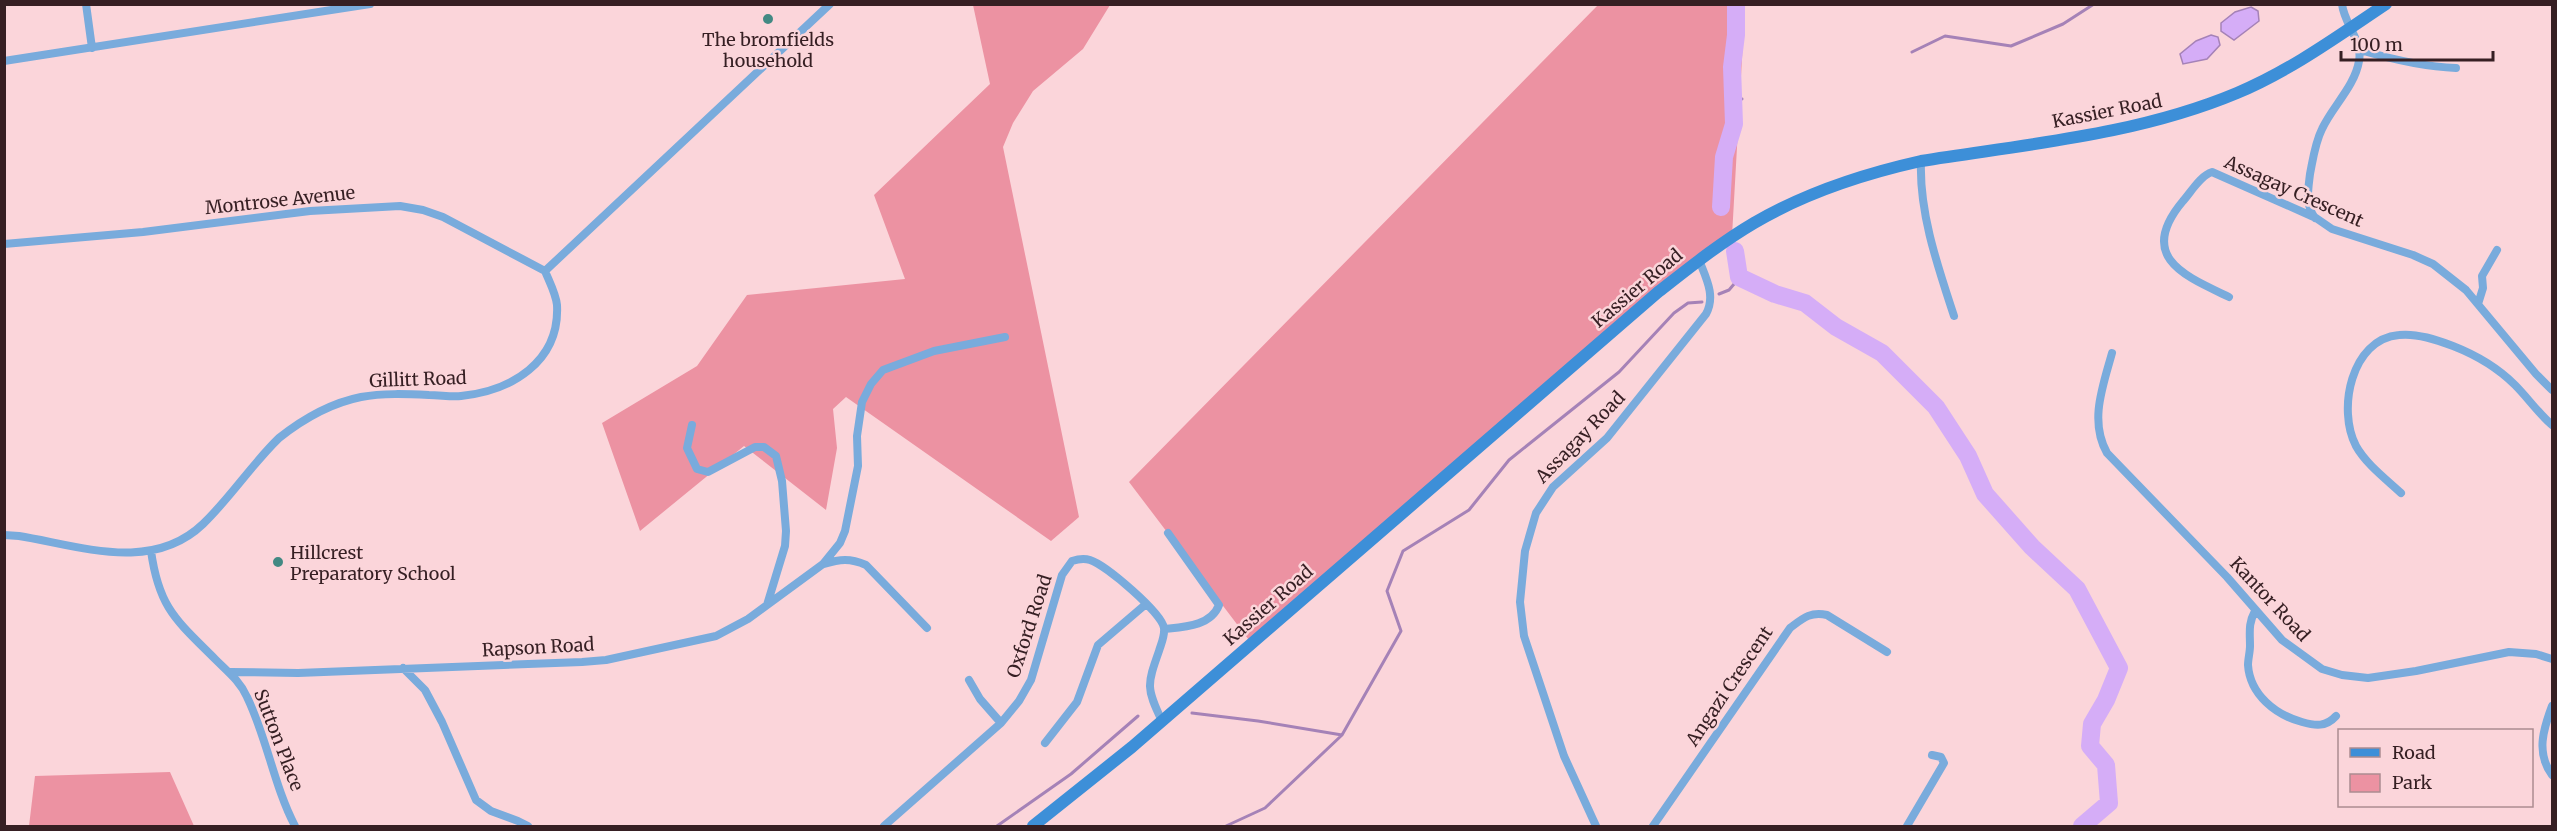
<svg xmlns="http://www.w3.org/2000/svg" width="2557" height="831" font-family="Merriweather,serif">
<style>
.green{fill:#ec92a2}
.water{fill:#d5adf7;stroke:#a582b7;stroke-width:1.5}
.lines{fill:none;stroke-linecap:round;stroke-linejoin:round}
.stream{stroke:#a582b7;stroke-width:3}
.river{stroke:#d5adf7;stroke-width:18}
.minor{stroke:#79abdc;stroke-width:8}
.secondary{stroke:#3d8fd8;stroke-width:12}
.poi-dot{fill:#428983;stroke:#fbd5da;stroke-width:2}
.labels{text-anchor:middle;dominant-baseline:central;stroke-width:5;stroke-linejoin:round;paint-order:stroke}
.poi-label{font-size:18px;fill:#361f23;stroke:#fbd5da}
.street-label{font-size:18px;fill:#361f23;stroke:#fbd5da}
</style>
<rect width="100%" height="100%" fill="#fbd5da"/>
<path class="green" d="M973 5H1110L1083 49 1033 91 1013 123 1003 147 1079 517 1051 541 846 397 833 409 837 448 826 510 744 446 640 531 602 423 697 366 747 295 905 279 874 195 990 84Z
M1598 5H1745L1732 236 1252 644 1129 482Z
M170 772 194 826H29L35 776Z"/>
<path class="water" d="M2251 7 2258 11 2259 21 2234 40 2221 31V23L2235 12Z
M2211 35 2218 37 2220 45 2207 59 2183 64 2180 54 2196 41Z"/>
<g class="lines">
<path class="stream" d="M1912 52 1945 36 2011 46 2063 24 2094 4
M1732 100 1742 99
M1719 294 1729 290 1740 277
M2116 668H2119
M1192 713 1258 721 1342 735
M997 826 1071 774 1138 716
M1226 826 1265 808 1342 735 1401 631 1387 591 1403 551 1469 510 1509 460 1619 372 1674 313 1688 303 1702 302"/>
<path class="river" d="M1721 207 1724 157 1734 124 1732 67 1736 35V4
M1735 251 1739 277 1775 294 1805 303 1836 327 1882 353 1936 407 1968 456 1985 494 2032 547 2077 589 2119 668 2106 700 2092 724 2090 746 2106 765 2109 803 2082 826"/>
<path class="minor" d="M86 4 92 48
M2360 50C2391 59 2423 67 2456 68
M4 61 370 4
M1921 161C1919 213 1938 267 1954 316
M2315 218C2305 204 2308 191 2310 174 2313 159 2315 143 2322 129 2332 107 2355 86 2359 61 2363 41 2344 24 2342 4
M4 244 143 232 310 211 400 206 423 210 443 217 545 271
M545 271 830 4
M2229 297C2185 276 2136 257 2183 201 2191 192 2201 175 2212 172L2316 218 2332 229 2413 255 2433 264 2466 290 2536 374 2552 390
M2478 304 2483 288 2482 276 2497 250
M2112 353C2103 386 2089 421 2107 453L2227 577 2282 640 2322 669 2342 675 2368 678 2416 671 2509 652 2536 654 2552 659
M692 425 687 448 697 469 708 472 755 447H764L776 456 782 481 786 531 785 546 767 605
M2401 493C2386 479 2366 464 2356 446 2337 410 2351 339 2399 335 2417 333 2437 340 2453 346 2476 355 2497 367 2515 385 2528 398 2538 413 2552 425
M4 535 19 536C80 546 152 573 203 524 231 497 252 464 279 438 303 419 331 403 361 397 383 393 407 394 429 395 440 395 451 397 461 396 511 391 560 362 557 305 556 294 549 281 545 271
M151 551C159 608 176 620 215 659 227 671 240 681 247 697 267 738 274 786 295 826
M824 564C840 559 850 558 866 565L927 628
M2255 611C2248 624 2250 632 2250 646 2250 652 2248 659 2248 665 2250 695 2276 715 2302 722 2316 726 2326 727 2336 716
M1165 629C1184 627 1211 626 1219 605L1168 533
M403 668 425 690 442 722 476 800 491 811 518 821 528 826
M231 672 298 673 582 662 606 660 716 636 748 619 823 564 840 543 845 531 858 466 857 436 862 402 871 384 883 370 934 351 1005 337
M969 680 980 699 1001 723
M2552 706C2543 730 2536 753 2552 775
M1045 743 1077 702 1098 645 1146 604
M884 826 1001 723 1019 701 1031 680 1062 575 1072 561C1078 559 1084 558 1090 560 1106 565 1162 613 1164 628 1165 636 1161 644 1159 651 1147 685 1146 688 1162 721
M1596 826 1564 756 1524 636 1520 602 1525 551 1536 513 1553 487 1607 438 1706 314C1716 296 1706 278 1699 260
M1653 826 1790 628C1802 619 1810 611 1827 615L1887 652
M1907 826 1944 763 1941 757 1932 755"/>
<path class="secondary" d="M1033 826 1132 747 1657 293C1689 268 1720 243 1754 223 1805 193 1863 174 1921 161 2027 144 2137 135 2237 93 2290 71 2338 36 2386 4"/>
</g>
<g class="poi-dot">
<circle cx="768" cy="19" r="6"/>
<circle cx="278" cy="562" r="6"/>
</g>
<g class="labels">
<g class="poi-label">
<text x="768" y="39">The bromfields<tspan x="768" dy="21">household</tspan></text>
<text x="290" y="552" text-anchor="start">Hillcrest<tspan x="290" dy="21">Preparatory School</tspan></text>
</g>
<g class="street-label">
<text transform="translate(2107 111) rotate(-11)">Kassier Road</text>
<text transform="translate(2294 191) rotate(24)">Assagay Crescent</text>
<text transform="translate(280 200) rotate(-6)">Montrose Avenue</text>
<text transform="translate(1637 288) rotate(-40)">Kassier Road</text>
<text transform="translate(418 379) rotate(-2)">Gillitt Road</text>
<text transform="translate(1580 437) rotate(-46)">Assagay Road</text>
<text transform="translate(2270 599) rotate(47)">Kantor Road</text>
<text transform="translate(1268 605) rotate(-41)">Kassier Road</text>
<text transform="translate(1029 626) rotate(-72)">Oxford Road</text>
<text transform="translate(538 647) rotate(-3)">Rapson Road</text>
<text transform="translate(1729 686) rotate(-56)">Angazi Crescent</text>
<text transform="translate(279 740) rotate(69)">Sutton Place</text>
</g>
</g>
<rect width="2557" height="831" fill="none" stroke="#361f23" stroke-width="12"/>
<rect x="2338" y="729" width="195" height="78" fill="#fbd5da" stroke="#ac8c91" stroke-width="1.5"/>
<rect x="2350" y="748" width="30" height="9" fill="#3d8fd8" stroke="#ac8c91" stroke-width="1.5"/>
<text x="2392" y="759" font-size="18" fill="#361f23">Road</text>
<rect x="2350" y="774" width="30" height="18" fill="#ec92a2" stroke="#ac8c91" stroke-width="1.5"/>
<text x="2392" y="789" font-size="18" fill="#361f23">Park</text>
<path d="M2341 51v9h152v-9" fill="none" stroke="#361f23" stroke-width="3"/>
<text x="2350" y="51" font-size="18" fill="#361f23" stroke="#fbd5da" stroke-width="4.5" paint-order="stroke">100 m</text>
</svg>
